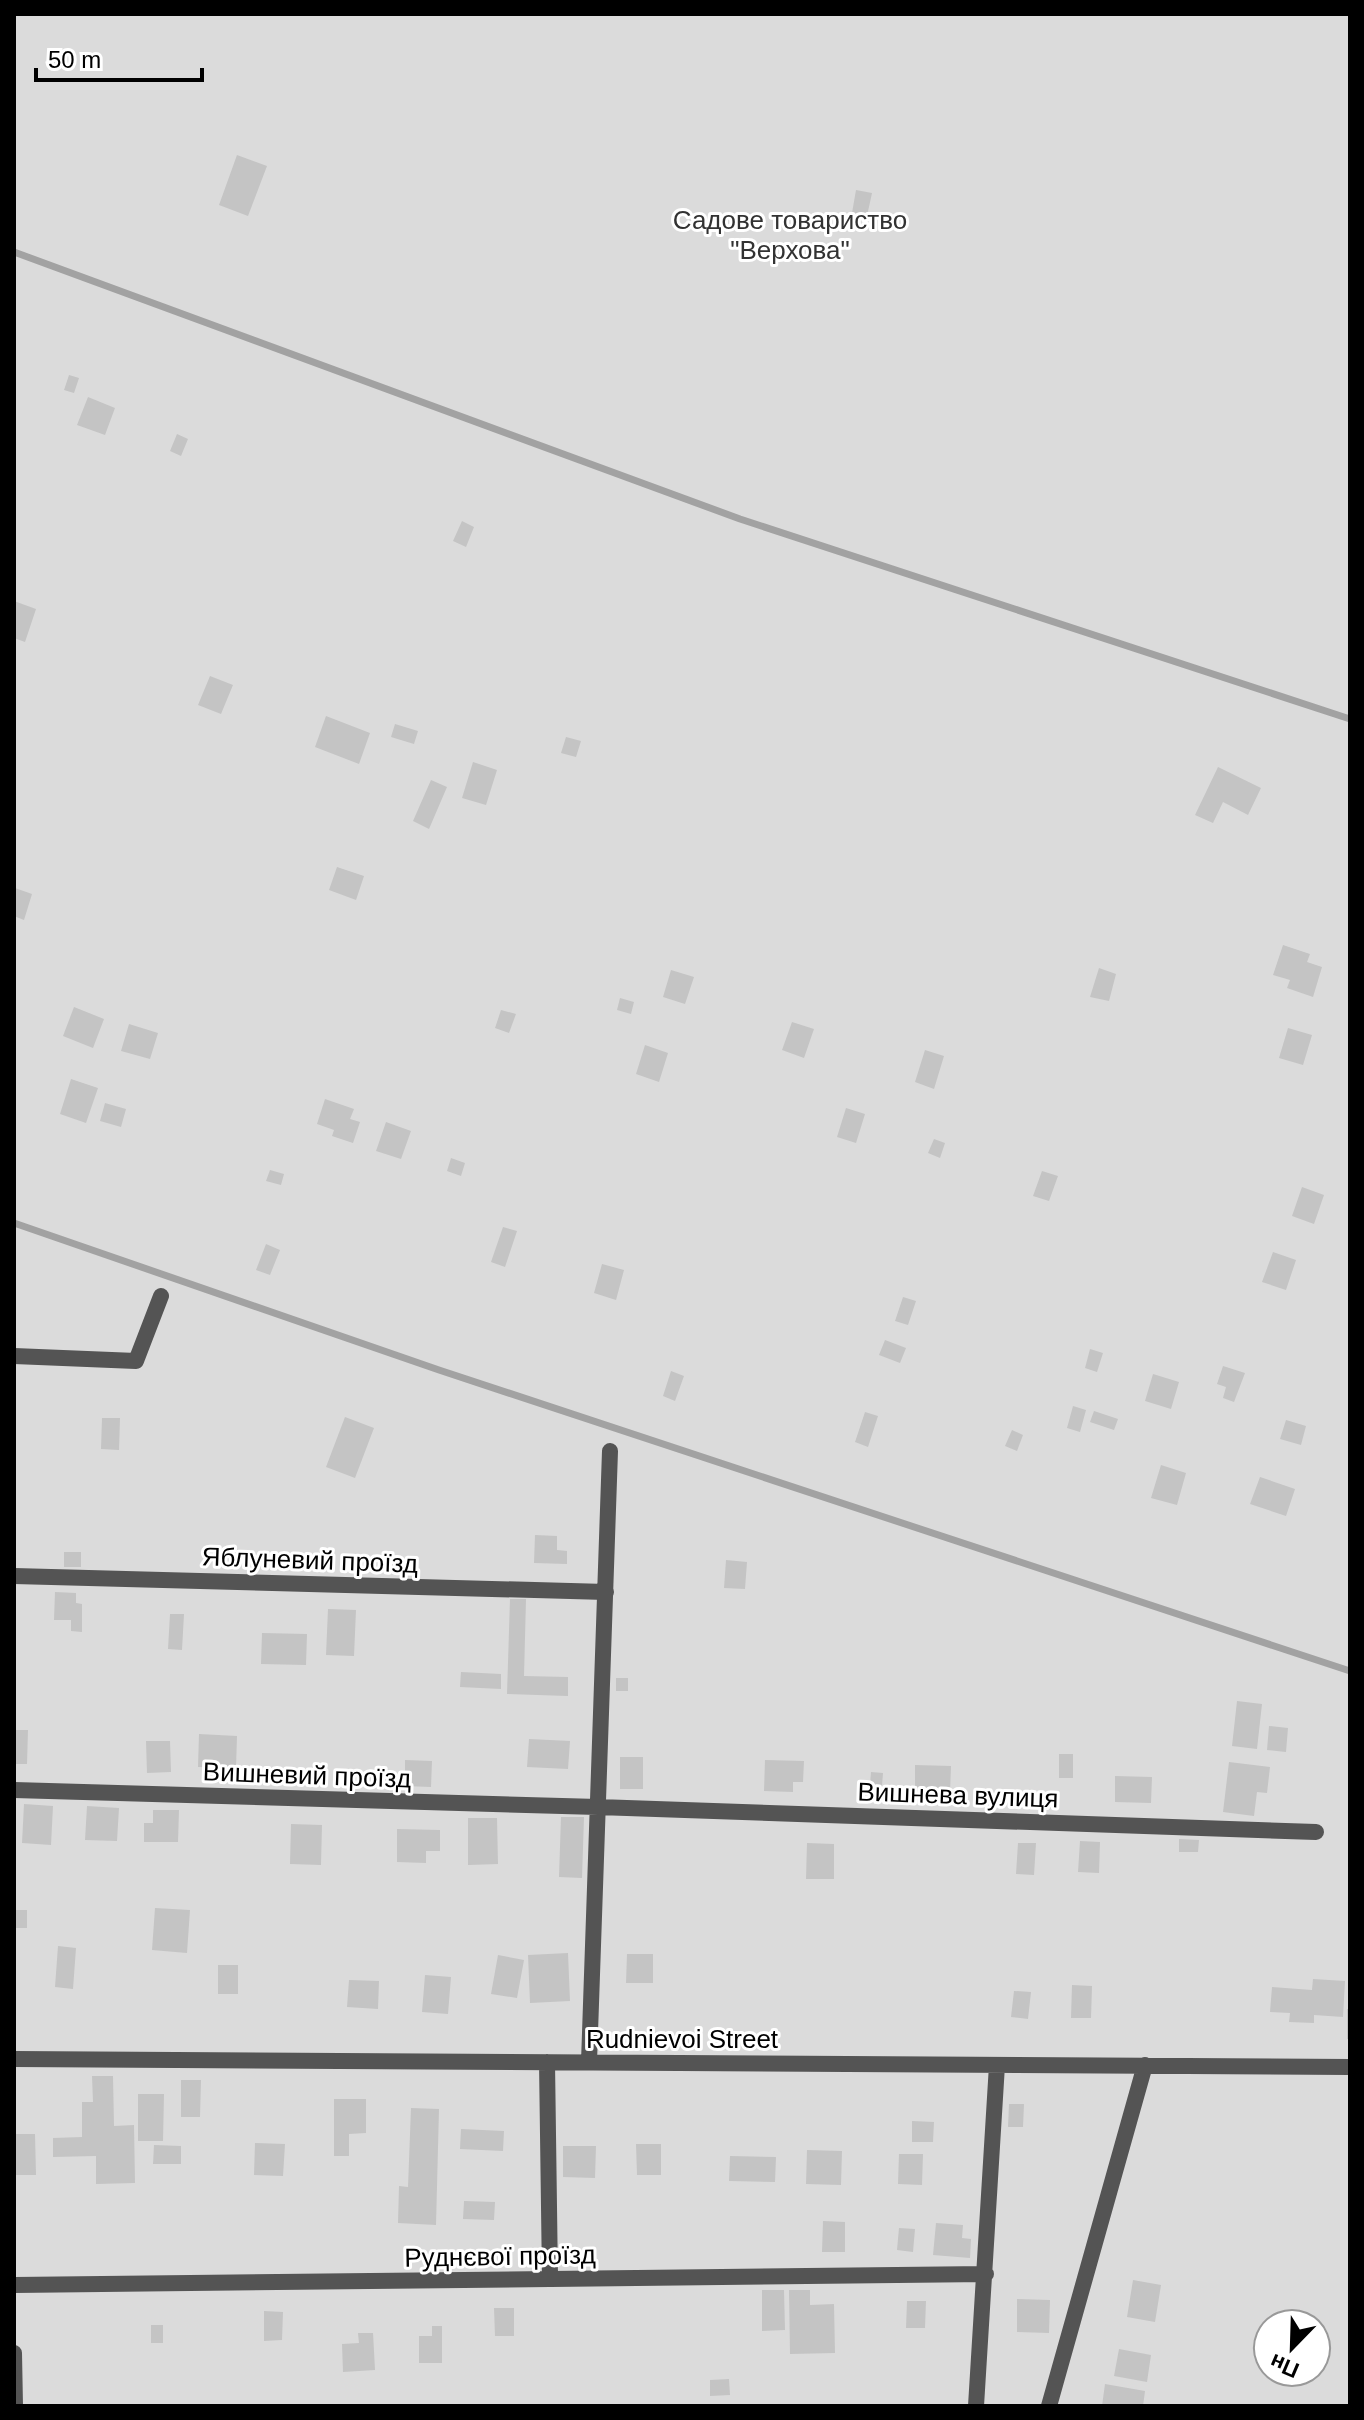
<svg xmlns="http://www.w3.org/2000/svg" width="1364" height="2420" font-family="Arial,sans-serif">
<style>
.green{fill:#dbdbdb;fill-rule:evenodd}
.lines{fill:none;stroke-linecap:round;stroke-linejoin:round}
.stream{stroke:#a2a2a2;stroke-width:7}
.building{fill:#c4c4c4}
.street{stroke:#545454;stroke-width:16}
.labels{text-anchor:middle;dominant-baseline:central;stroke-width:6;stroke-linejoin:round;paint-order:stroke}
.park-label{font-size:26px;fill:#323232;stroke:#fff}
.street-label{font-size:26px;fill:#000;stroke:#fff}
</style>
<rect width="100%" height="100%" fill="#fff"/>
<path class="green" d="M14 14H1350V2406H14ZM1268 2324H1316V2372H1268Z"/>
<g class="lines">
<path class="stream" d="M14 252 740 519 1350 719
M14 1223 439 1370 1350 1671"/>
</g>
<path class="building" d="M237 155 267 166 248 216 219 205Z
M856 190 872 193 867 216 852 213Z
M69 375 79 378 74 393 64 390Z
M88 397 115 408 105 435 77 425Z
M177 434 188 439 181 456 170 451Z
M462 521 474 527 466 547 453 541Z
M14 601 36 609 25 642 14 638Z
M210 676 233 685 221 714 198 705Z
M326 716 370 733 359 764 315 747Z
M395 724 418 731 414 744 391 737Z
M566 737 581 741 576 757 561 753Z
M473 762 497 770 486 805 462 798Z
M1218 767 1261 788 1248 815 1223 802 1213 823 1195 815Z
M431 780 447 787 429 829 413 821Z
M337 867 364 876 356 900 329 890Z
M15 888 32 894 24 920 14 916Z
M1283 945 1310 954 1307 962 1322 967 1313 997 1287 988 1290 980 1273 975Z
M1099 968 1116 974 1109 1001 1090 997Z
M671 970 694 977 685 1004 663 997Z
M620 998 634 1002 631 1014 617 1010Z
M74 1007 104 1019 93 1048 63 1036Z
M501 1010 516 1014 509 1033 495 1028Z
M792 1022 814 1029 804 1058 782 1050Z
M129 1024 158 1033 150 1059 121 1051Z
M1288 1028 1312 1035 1303 1065 1279 1058Z
M645 1045 668 1053 659 1082 636 1074Z
M925 1050 944 1056 934 1089 915 1082Z
M71 1079 98 1088 86 1123 60 1114Z
M325 1099 354 1109 350 1119 360 1122 353 1143 332 1136 334 1130 317 1124Z
M105 1103 126 1109 121 1127 100 1121Z
M846 1108 865 1114 856 1143 837 1137Z
M386 1122 411 1131 401 1159 376 1151Z
M934 1139 945 1143 940 1158 928 1153Z
M451 1158 465 1163 461 1176 447 1171Z
M270 1170 284 1174 281 1185 266 1181Z
M1042 1171 1058 1176 1049 1201 1033 1196Z
M1302 1187 1324 1195 1314 1224 1292 1216Z
M503 1227 517 1231 505 1267 491 1262Z
M266 1244 280 1250 270 1275 256 1270Z
M1273 1252 1296 1260 1286 1290 1262 1282Z
M602 1264 624 1270 616 1300 594 1293Z
M903 1297 916 1301 908 1325 895 1321Z
M885 1340 906 1348 900 1363 879 1355Z
M1090 1349 1103 1353 1097 1372 1085 1368Z
M1223 1366 1245 1373 1234 1402 1223 1398 1226 1387 1217 1384Z
M671 1371 684 1376 675 1401 663 1396Z
M1153 1374 1179 1382 1171 1409 1145 1401Z
M1073 1406 1086 1410 1080 1432 1067 1428Z
M1094 1411 1118 1419 1114 1430 1090 1422Z
M865 1412 878 1416 868 1447 855 1442Z
M345 1417 374 1428 355 1478 326 1467Z
M102 1418H120L119 1450 101 1449Z
M1286 1420 1306 1426 1301 1445 1280 1439Z
M1012 1430 1023 1435 1017 1451 1005 1446Z
M1161 1465 1186 1473 1177 1505 1151 1498Z
M1260 1477 1295 1489 1286 1516 1250 1504Z
M535 1535 557 1536V1550L567 1551V1564L534 1563Z
M64 1552H81V1567H64Z
M726 1560 747 1562 745 1589 724 1588Z
M55 1592 76 1593V1603L82 1604V1632L71 1631V1620H54Z
M510 1599H526L524 1676 568 1677V1696L507 1694Z
M328 1609 356 1610 354 1656 326 1655Z
M170 1614H184L182 1650 168 1649Z
M262 1633 307 1634 306 1665 261 1664Z
M461 1672 501 1674V1689L460 1687Z
M616 1678H628V1691H616Z
M1237 1701 1262 1704 1257 1749 1232 1746Z
M1269 1726 1288 1728 1286 1752 1267 1750Z
M14 1730H28L27 1764H14Z
M199 1734 237 1736 236 1768 198 1767Z
M529 1739 570 1741 568 1769 527 1767Z
M146 1741H170L171 1772 147 1773Z
M1059 1754H1073V1778H1059Z
M620 1757H643V1789H620Z
M405 1760 432 1761 431 1787 405 1786Z
M765 1760 804 1761 803 1782H793V1792L764 1791Z
M1229 1762 1270 1767 1267 1793 1257 1792 1254 1816 1223 1812Z
M915 1765 951 1766 950 1793 915 1792Z
M871 1772 883 1773 881 1799 869 1798Z
M1115 1776 1152 1777 1151 1803 1115 1802Z
M24 1804 53 1806 51 1845 22 1843Z
M87 1806 119 1808 117 1841 85 1840Z
M153 1810H179L178 1842H144V1823H153Z
M561 1817H584L582 1878 559 1877Z
M468 1818H497L498 1864 468 1865Z
M291 1824 322 1825 321 1865 290 1864Z
M397 1829 440 1830V1851H426V1863L397 1862Z
M1179 1839 1199 1840 1198 1852H1179Z
M1080 1841 1100 1842 1099 1873 1078 1872Z
M807 1843 834 1844V1879H806Z
M1018 1843H1036L1034 1875 1016 1874Z
M155 1908 190 1910 187 1953 152 1950Z
M14 1910H27V1928H14Z
M58 1946 76 1948 73 1989 55 1987Z
M568 1953 570 2001 530 2003 528 1955Z
M627 1954H653V1983H626Z
M498 1955 524 1960 517 1998 491 1994Z
M218 1965H238V1994H218Z
M425 1975 451 1977 448 2014 422 2012Z
M1313 1979 1345 1981 1343 2017 1314 2015V2023L1289 2022 1290 2013 1270 2012 1272 1987 1312 1990Z
M349 1980 379 1981 378 2009 347 2007Z
M1072 1985 1092 1986 1091 2018H1071Z
M1014 1991 1031 1992 1028 2019 1011 2017Z
M1347 2009H1350V2039H1347Z
M92 2076H113L114 2126 134 2125 135 2183 96 2184V2156L53 2157V2138L82 2137V2102H93Z
M181 2080H201L200 2117H181Z
M138 2094H164L163 2141H138Z
M334 2099H366V2133L349 2134V2156H334Z
M1009 2104H1024L1023 2127H1008Z
M411 2108 439 2109 436 2225 398 2223 399 2186 408 2187Z
M912 2121 934 2122 933 2142H912Z
M461 2129 504 2131 503 2151 460 2149Z
M14 2134H35L36 2175H14Z
M255 2143 285 2144 283 2176 254 2175Z
M636 2144H661V2175H637Z
M154 2145 181 2146V2164H153Z
M563 2146H596L595 2178 563 2177Z
M807 2150 842 2151 841 2185 806 2184Z
M899 2154H923L922 2185 898 2184Z
M730 2156 776 2157 775 2182 729 2181Z
M464 2201 495 2202 494 2220 463 2219Z
M823 2221 845 2222V2252H822Z
M936 2223 963 2225 962 2238 971 2239 970 2258 933 2255Z
M899 2228 915 2229 913 2252 897 2250Z
M1133 2280 1161 2285 1155 2322 1127 2317Z
M762 2290H784L785 2330 762 2331Z
M789 2290H810V2305L834 2304 835 2353 790 2354Z
M1017 2299 1050 2300 1049 2333 1017 2332Z
M907 2301H926L925 2328H906Z
M494 2308H514V2336H495Z
M264 2311 283 2312 282 2340 264 2341Z
M151 2325H163V2343H151Z
M432 2326H442V2363H419V2336H432Z
M358 2333H373L375 2370 343 2372 342 2344 359 2343Z
M1119 2349 1151 2355 1147 2382 1114 2376Z
M729 2379 730 2395 710 2396V2380Z
M1105 2384 1145 2391 1143 2406H1102Z"/>
<g class="lines">
<path class="street" d="M14 1356 136 1361 161 1296
M14 1576 606 1592
M14 1790 598 1807 1316 1832
M14 2059 1350 2067
M547 2062 550 2279
M589 2062 610 1451
M14 2285 986 2274
M14 2353 15 2406
M976 2406 997 2065
M1049 2406 1145 2065"/>
</g>
<g class="labels">
<g class="park-label">
<text x="790" y="220">Садове товариство<tspan x="790" dy="30">"Верхова"</tspan></text>
</g>
<g class="street-label">
<text transform="translate(310 1560) rotate(2)">Яблуневий проїзд</text>
<text transform="translate(307 1775) rotate(2)">Вишневий проїзд</text>
<text transform="translate(958 1795) rotate(2)">Вишнева вулиця</text>
<text x="682" y="2039">Rudnievoi Street</text>
<text transform="translate(500 2256) rotate(-1)">Руднєвої проїзд</text>
</g>
</g>
<rect width="1364" height="2420" fill="none" stroke="#000000" stroke-width="32"/>
<g transform="translate(1292 2348) rotate(203)"><circle r="38" fill="#ffffff" stroke="#999999" stroke-width="2"/>
<path d="M0-6L14 30L0 20L-14 30Z" fill="#000000"/>
<text y="-12" font-size="22" font-weight="bold" text-anchor="middle" fill="#000000">Пн</text>
</g>
<path d="M36 68v12h166v-12" fill="none" stroke="#000000" stroke-width="4"/>
<text x="48" y="68" font-size="24" fill="#000000" stroke="#ffffff" stroke-width="6" paint-order="stroke">50 m</text>
</svg>
